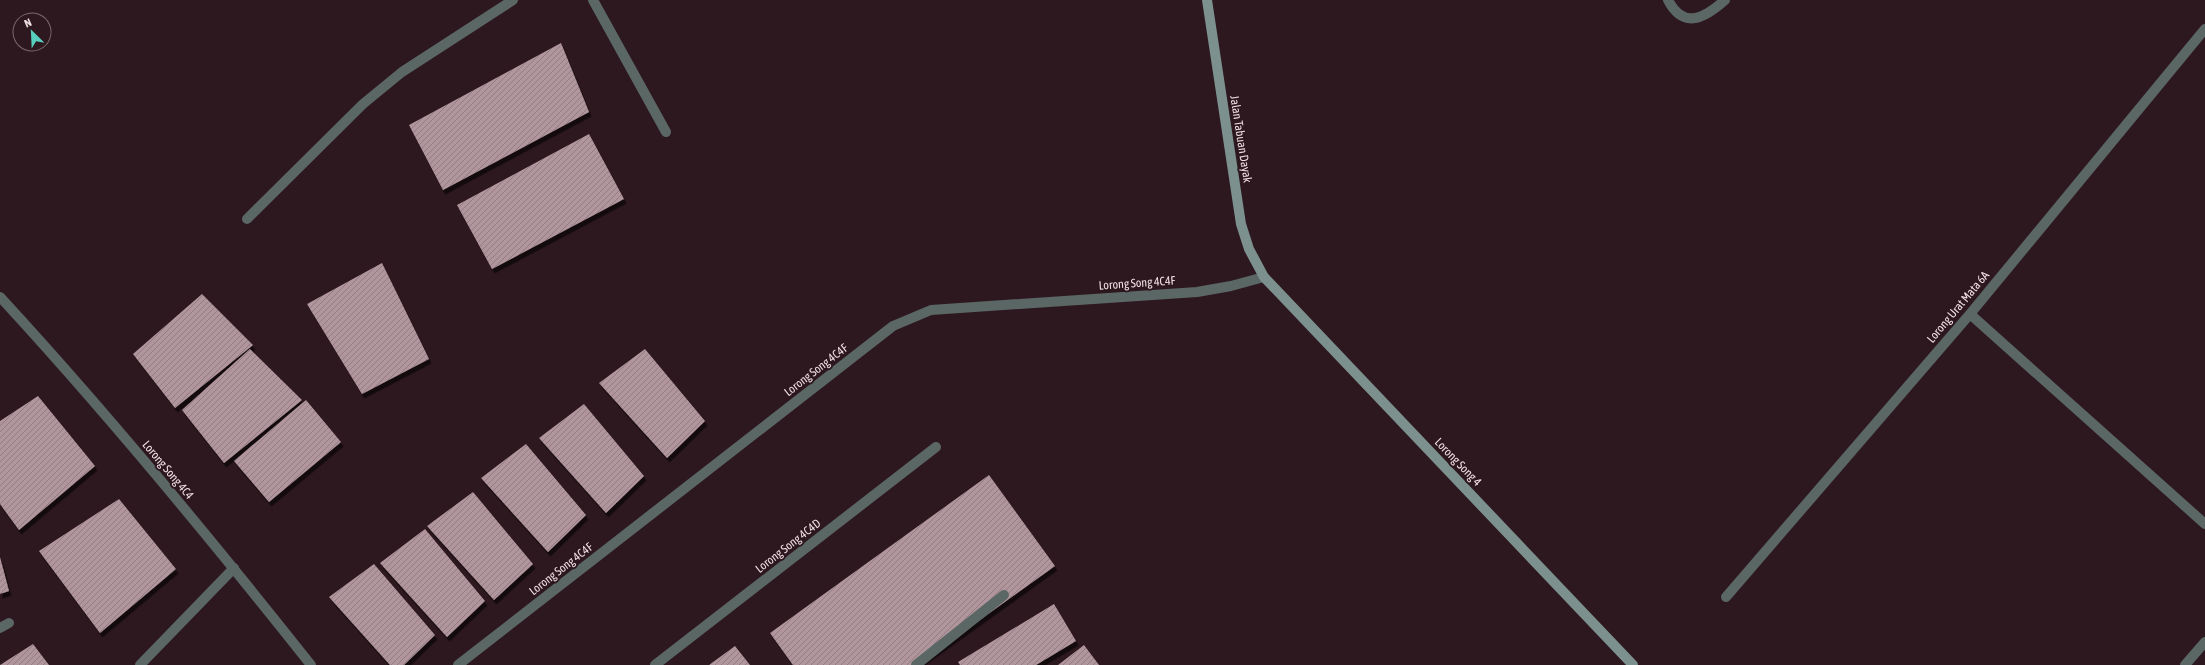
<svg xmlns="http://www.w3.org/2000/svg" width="2205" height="665" font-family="'Asap Condensed',sans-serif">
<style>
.building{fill:url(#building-hatch);filter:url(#shadow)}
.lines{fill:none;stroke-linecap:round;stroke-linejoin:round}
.lane{stroke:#5b6765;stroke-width:10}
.street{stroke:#5b6765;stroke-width:10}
.secondary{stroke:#7c918d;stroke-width:10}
.labels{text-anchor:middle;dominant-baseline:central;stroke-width:4;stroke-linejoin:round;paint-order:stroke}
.street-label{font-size:12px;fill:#f1e1e5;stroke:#2d181f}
</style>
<defs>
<pattern id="building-hatch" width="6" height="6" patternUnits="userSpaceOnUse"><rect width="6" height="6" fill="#b1959d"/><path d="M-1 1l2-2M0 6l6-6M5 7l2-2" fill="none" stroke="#927d83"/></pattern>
<filter id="shadow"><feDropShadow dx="2.5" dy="4.5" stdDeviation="0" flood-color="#0009"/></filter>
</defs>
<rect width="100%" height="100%" fill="#2d181f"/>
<path class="building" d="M561 43 589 112 443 190 409 125Z
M589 134 624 199 492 269 457 205Z
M382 263 429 359 362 394 307 304Z
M202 294 253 345 175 408 133 354Z
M250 349 302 400 224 463 182 410Z
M645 349 705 421 667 458 599 383Z
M38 396 95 466 19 530 0 504V421Z
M306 400 341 442 269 502 234 461Z
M584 404 644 476 606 513 539 438Z
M526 444 586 515 548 552 481 478Z
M989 475 1055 566 917 665H793L770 633Z
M473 492 533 564 494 600 427 526Z
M119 499 176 569 100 633 39 551Z
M425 529 485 601 447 637 380 563Z
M0 557 9 591 0 594Z
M374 564 435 635 404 665H390L329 597Z
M1054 604 1076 641 1036 665H960L958 662Z
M33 644 49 665H0Z
M1084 645 1099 665H1058Z
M735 646 750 665H709Z"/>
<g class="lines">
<path class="lane" d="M593 0 666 132
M247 219 363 104 402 72 513 0
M0 628 9 623
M140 665 234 568
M916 665 1004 595"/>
<path class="street" d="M1668 0C1684 31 1706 17 1725 0
M0 297C109 415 211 539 311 665
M1970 314 2205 524
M1726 597 1970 314 2205 29
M458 665 893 326 931 310 1197 292 1231 286 1264 277
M655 665 936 447
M2185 665 2205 642"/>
<path class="secondary" d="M1207 0 1241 224 1249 249 1264 277 1633 665"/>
</g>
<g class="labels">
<g class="street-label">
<text transform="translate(1241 139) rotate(81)">Jalan Tabuan Dayak</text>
<text transform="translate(1137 283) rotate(-4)">Lorong Song 4C4F</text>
<text transform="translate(1958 307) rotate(-50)">Lorong Urat Mata 6A</text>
<text transform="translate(816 370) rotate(-38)">Lorong Song 4C4F</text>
<text transform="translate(1458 462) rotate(46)">Lorong Song 4</text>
<text transform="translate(168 470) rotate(50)">Lorong Song 4C4</text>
<text transform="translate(788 546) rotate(-38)">Lorong Song 4C4D</text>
<text transform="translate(561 569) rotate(-38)">Lorong Song 4C4F</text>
</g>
</g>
<g transform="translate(32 32) rotate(336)"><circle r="19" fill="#2d181f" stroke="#7b686e"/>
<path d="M0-3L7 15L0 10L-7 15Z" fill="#58cebf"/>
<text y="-6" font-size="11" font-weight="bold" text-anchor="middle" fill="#f1e1e5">N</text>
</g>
</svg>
